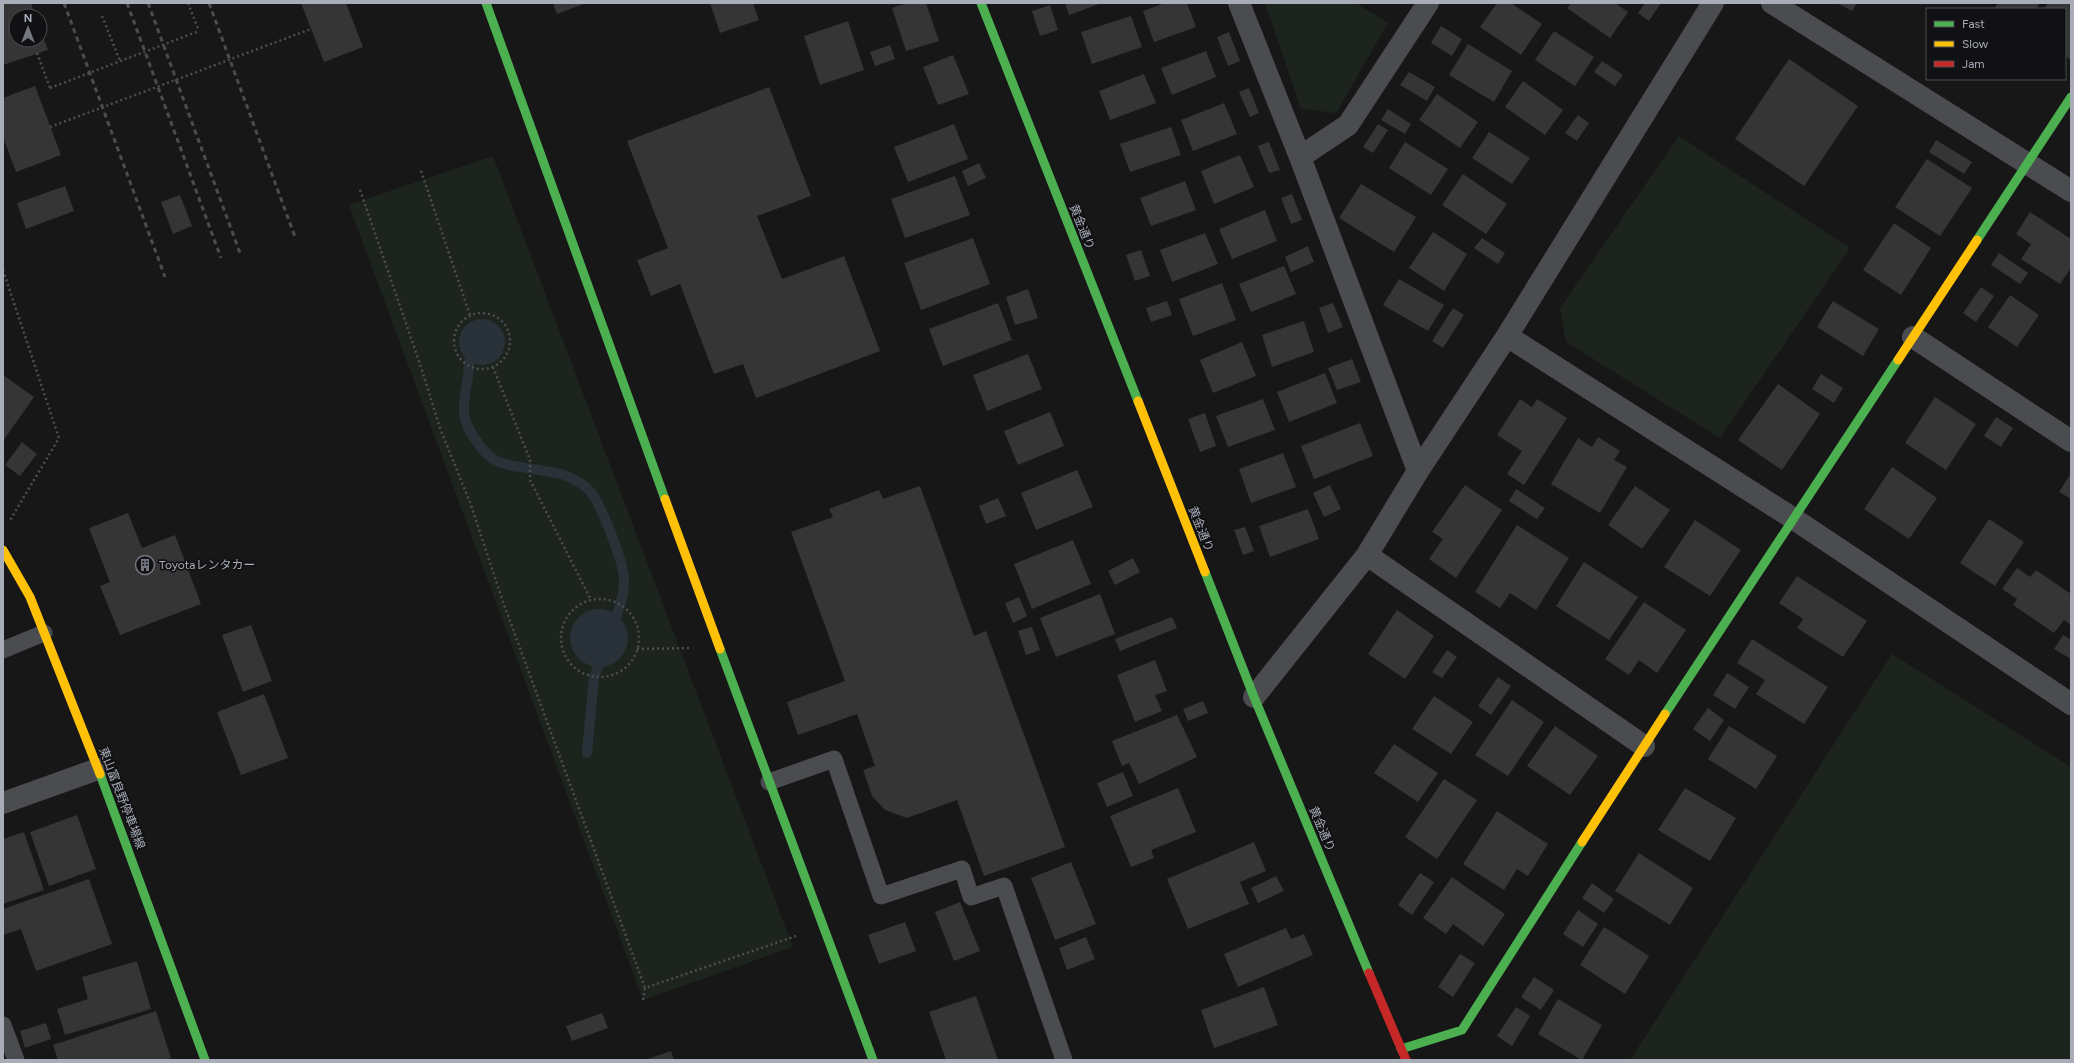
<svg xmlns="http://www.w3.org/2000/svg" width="2074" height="1063" font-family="Figtree,'Noto Sans JP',sans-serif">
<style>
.green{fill:#1d241e}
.water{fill:#2a3239}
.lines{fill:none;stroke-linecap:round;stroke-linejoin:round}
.stream{stroke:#2a3239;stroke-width:10}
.building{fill:#353536}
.path{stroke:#4d4e52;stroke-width:2.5;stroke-dasharray:2 3;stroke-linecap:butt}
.lane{stroke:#4b4c50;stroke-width:17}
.street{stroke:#4b4c50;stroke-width:22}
.fast{stroke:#4caf50;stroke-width:9}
.slow{stroke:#ffc107;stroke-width:9}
.jam{stroke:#c62828;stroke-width:9}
.rail{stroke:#4b4c4f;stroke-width:3;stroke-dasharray:5 4;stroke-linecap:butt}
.path-bridge{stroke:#4d4e52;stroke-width:2.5;stroke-dasharray:2 3;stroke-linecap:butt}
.labels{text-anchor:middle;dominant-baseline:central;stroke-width:3.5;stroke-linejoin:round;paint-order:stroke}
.street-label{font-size:12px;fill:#a8adb8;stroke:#111113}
.poi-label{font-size:12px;fill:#a8adb8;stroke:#111113;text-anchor:start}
</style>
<rect width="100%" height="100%" fill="#171717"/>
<path class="green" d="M1265 3H1356L1388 23 1336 113 1301 109Z
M1679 136 1850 248 1720 438 1566 342 1560 308Z
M493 156 793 947 643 1000 349 205Z
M1892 654 2071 767V1060H1630Z"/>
<path class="water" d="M459 342a23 23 0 1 1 46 0a23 23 0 1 1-46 0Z
M570 638a29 29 0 1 1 58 0a29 29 0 1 1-58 0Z"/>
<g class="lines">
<path class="stream" d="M469 361C470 384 457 407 469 429 493 473 508 462 549 472 554 473 560 473 564 475 571 478 583 484 588 489 601 502 622 559 624 578 625 593 618 612 613 626
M587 753 594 677 602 656"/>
</g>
<path class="building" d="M3 3H31L35 16H16V40H40V29L48 50 3 65Z
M301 3H346L363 47 324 62Z
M553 3H586L557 14Z
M710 3H753L759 20 720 33Z
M907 3H926L939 41 906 51 892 8Z
M1065 3H1102L1069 15Z
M1165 3H1187L1196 27 1154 42 1143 11Z
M1497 3H1511L1542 24 1521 55 1480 27Z
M1571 3H1615L1628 12 1610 38 1567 8Z
M1645 3H1661L1649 21 1638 13Z
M1837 3H1857L1852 11Z
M1998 3H2040L2036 9H1994Z
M2048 3 2071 4V60L2065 56V9H2044Z
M1050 5 1058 30 1040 36 1032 11Z
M1131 16 1142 47 1092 64 1081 32Z
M848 21 864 70 820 85 804 36Z
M1441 26 1462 39 1452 56 1431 43Z
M1554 31 1594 57 1575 86 1535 60Z
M1229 32 1240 61 1228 66 1217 37Z
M1468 44 1512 71 1494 102 1449 75Z
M890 45 895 59 875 66 870 52Z
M1206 51 1216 77 1172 95 1161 68Z
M953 55 969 94 938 105 923 67Z
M1789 59 1858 106 1804 186 1735 139Z
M1602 61 1623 75 1615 86 1594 72Z
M1409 72 1435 87 1427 101 1400 85Z
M1144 74 1156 103 1110 120 1099 91Z
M1523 81 1563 110 1545 135 1505 107Z
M35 86 61 155 16 172 3 137V98Z
M769 87 811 196 757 216 782 279 844 256 880 351 756 398 743 364 714 374 680 284 651 296 637 260 668 248 627 141Z
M1249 88 1259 113 1250 117 1239 92Z
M1437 94 1478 122 1460 148 1419 120Z
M1224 103 1237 134 1193 151 1181 120Z
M1388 109 1411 124 1405 134 1381 120Z
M1578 115 1589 123 1577 141 1565 133Z
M954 124 968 159 908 182 894 147Z
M1378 124 1388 130 1373 153 1363 147Z
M1171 127 1181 155 1130 172 1120 144Z
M1489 132 1530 158 1512 184 1472 158Z
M1936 140 1972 162 1964 174 1929 152Z
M1269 142 1280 170 1269 173 1258 146Z
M1405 142 1448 169 1431 195 1389 168Z
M1240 155 1254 187 1214 204 1201 171Z
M1927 159 1972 188 1940 236 1895 207Z
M979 163 986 178 968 186 962 171Z
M1463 174 1507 204 1486 234 1442 205Z
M955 176 970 215 905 238 891 199Z
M1185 181 1196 210 1151 226 1140 198Z
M1361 184 1416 217 1394 252 1339 218Z
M65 186 74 211 26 229 17 203Z
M1292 194 1302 220 1291 224 1281 198Z
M180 195 192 226 173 234 161 202Z
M1265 210 1277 241 1232 259 1219 229Z
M2030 212 2071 239V268L2060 284 2021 259 2031 244 2016 234Z
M1894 223 1931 248 1901 295 1863 270Z
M1433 232 1467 254 1444 291 1409 268Z
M1205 233 1218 264 1172 282 1160 250Z
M973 238 990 284 921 310 904 263Z
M1482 238 1505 253 1498 264 1474 248Z
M1308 246 1314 262 1291 272 1285 257Z
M1141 250 1150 276 1135 281 1126 255Z
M1999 253 2028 273 2020 284 1991 265Z
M1284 266 1296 294 1251 312 1239 284Z
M1399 279 1444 305 1428 331 1383 305Z
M1222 283 1236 320 1193 336 1179 299Z
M1981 287 1994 296 1976 322 1963 313Z
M1028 289 1038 318 1015 325 1006 297Z
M2010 295 2039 315 2017 347 1988 327Z
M1167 301 1172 315 1151 322 1146 308Z
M1833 301 1879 329 1863 356 1817 327Z
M998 303 1012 340 943 366 929 329Z
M1333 303 1343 327 1328 333 1319 308Z
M1453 308 1464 315 1443 348 1432 341Z
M1304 321 1314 352 1272 367 1262 335Z
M1242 342 1256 376 1213 393 1200 360Z
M1028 354 1042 389 987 411 973 375Z
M1352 359 1361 382 1337 390 1328 368Z
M1325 373 1337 403 1289 422 1277 392Z
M1821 374 1843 388 1834 403 1812 389Z
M3 375 34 397 3 441Z
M1778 384 1820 414 1782 470 1738 440Z
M1935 397 1976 424 1946 470 1905 443Z
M1263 399 1275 430 1228 447 1216 416Z
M1520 399 1532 407 1537 399 1567 418 1524 485 1507 474 1522 451 1497 435Z
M1050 412 1064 446 1018 465 1004 431Z
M1205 413 1216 446 1200 452 1188 419Z
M1996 417 2013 428 2001 447 1984 436Z
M1360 423 1373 456 1314 479 1301 446Z
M1598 437 1620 451 1614 460 1627 467 1600 513 1551 484 1578 438 1592 447Z
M22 442 37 454 20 476 5 465Z
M1283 453 1296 487 1251 503 1239 469Z
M1892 467 1937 498 1909 539 1864 509Z
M1077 470 1093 507 1036 530 1021 493Z
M2071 473V499L2059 492Z
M1330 485 1341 509 1324 517 1313 493Z
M1465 485 1502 510 1456 578 1429 559 1443 539 1432 532Z
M920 486 974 636 986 631 1065 847 984 876 957 800 907 818 885 810 872 796 863 770 875 766 857 714 798 735 787 702 845 681 791 532 833 517 829 509 879 490 883 499Z
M1635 486 1670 510 1642 549 1608 525Z
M1516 489 1545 508 1537 519 1509 501Z
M998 498 1006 516 986 524 979 506Z
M1308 509 1319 539 1270 557 1259 526Z
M128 513 142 548 175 535 201 604 120 635 100 586 110 582 89 528Z
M1989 519 2024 542 1995 586 1960 563Z
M1695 520 1741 550 1710 596 1664 567Z
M1517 525 1569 558 1536 610 1510 593 1500 608 1475 592Z
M1245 527 1254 551 1243 555 1234 530Z
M1073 540 1091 584 1032 609 1014 564Z
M1133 558 1140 572 1115 585 1108 571Z
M1584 562 1638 597 1609 640 1556 606Z
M2017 568 2030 577 2036 570 2071 594V625L2064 620 2054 633 2013 605 2017 599 2002 589Z
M1797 576 1867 621 1843 657 1797 628 1803 619 1779 603Z
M1100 594 1115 634 1056 657 1040 618Z
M1019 597 1027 616 1013 623 1005 603Z
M1644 602 1686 630 1657 673 1639 660 1629 675 1605 659Z
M1397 610 1434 636 1405 679 1368 654Z
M1172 617 1177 628 1120 651 1115 639Z
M251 625 272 681 243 692 222 635Z
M1032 627 1040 650 1026 655 1018 631Z
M2063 635 2071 640V659L2054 649Z
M1752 639 1828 687 1804 724 1756 694 1765 680 1737 663Z
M1447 650 1457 657 1442 678 1432 672Z
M1155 660 1167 691 1155 695 1162 711 1135 722 1117 675Z
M1727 673 1749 687 1735 709 1713 695Z
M1498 677 1511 686 1491 715 1478 706Z
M264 694 288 758 241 775 217 712Z
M1434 696 1473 722 1451 754 1412 729Z
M1512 700 1544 722 1508 776 1475 755Z
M1203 701 1208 713 1188 721 1183 709Z
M1708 708 1724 720 1710 741 1693 729Z
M1177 715 1197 757 1139 784 1129 763 1122 766 1112 741Z
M1555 726 1598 756 1570 795 1527 766Z
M1729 726 1777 756 1756 789 1708 759Z
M1394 744 1438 773 1418 802 1374 773Z
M1123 772 1133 796 1107 807 1097 783Z
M1444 779 1477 800 1437 859 1405 837Z
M1178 788 1196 832 1151 850 1154 858 1131 867 1110 816Z
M1685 788 1736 818 1710 861 1658 830Z
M1497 811 1548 844 1528 876 1517 869 1504 890 1463 864Z
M77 815 96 869 49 886 30 832Z
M24 832 44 890 3 904V839Z
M1254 842 1266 871 1240 882 1249 904 1188 929 1167 879Z
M1639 853 1693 888 1670 925 1615 891Z
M1071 862 1096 924 1055 940 1031 878Z
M1420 873 1434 882 1412 915 1398 905Z
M1276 876 1284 891 1258 903 1251 888Z
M1452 877 1505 914 1483 946 1453 924 1446 934 1423 918Z
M89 879 112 944 36 971 21 929 3 935V909Z
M1592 883 1614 899 1604 913 1582 898Z
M960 902 980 951 954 961 935 912Z
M1578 910 1598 924 1583 947 1563 934Z
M905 922 916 951 879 964 868 935Z
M1604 927 1649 956 1625 994 1580 965Z
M1286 928 1291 939 1304 934 1313 955 1238 987 1224 954Z
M1086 937 1095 959 1067 970 1059 948Z
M1460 954 1475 963 1453 997 1438 987Z
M137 961 151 1009 65 1035 57 1009 88 999 82 977Z
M1534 977 1554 990 1541 1010 1521 997Z
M1264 987 1278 1025 1214 1048 1201 1010Z
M976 996 998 1060H946L929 1012Z
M1558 999 1602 1025 1582 1060 1538 1034Z
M1516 1007 1530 1016 1512 1046 1497 1036Z
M156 1011 171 1058 164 1060H58L53 1045Z
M602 1013 608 1028 572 1041 566 1026Z
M46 1023 51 1039 25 1048 20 1031Z
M671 1051 674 1060H645Z"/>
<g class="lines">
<path class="path" d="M188 3 199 31
M102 16 120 61
M37 53 50 88
M421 171 470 315
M360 190 420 364 440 428 471 505 503 602 645 988
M3 270 59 438 9 522
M454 341a28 28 0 1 1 56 0a28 28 0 1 1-56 0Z
M493 367 530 460V480L591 600
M561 638a39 39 0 1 1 78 0a39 39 0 1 1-78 0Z
M637 649 689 648
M643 1000 645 988 796 936"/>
<path class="lane" d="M3 650 44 633
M769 782 834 759 881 896 962 869 971 897 1004 886 1064 1060
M3 1025 16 1060"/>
<path class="street" d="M1239 3 1300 157 1418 471
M1772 3 2071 191
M1300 157 1348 125 1428 3
M1507 336 1794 519 2071 704
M1913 337 2071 441
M1367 555 1644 746
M1254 697 1367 555 1418 471 1507 336 1713 3
M3 803 98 769"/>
<path class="fast" d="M486 3 665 499
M981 3 1138 401
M1977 240 2071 97
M1205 572 1254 697 1369 973
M720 649 873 1060
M1665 714 1898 360
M100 774 205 1060
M1401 1049 1462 1030 1582 842"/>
<path class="slow" d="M1898 360 1977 240
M1138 401 1205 572
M665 499 720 649
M3 550 30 597 100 774
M1582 842 1665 714"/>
<path class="jam" d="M1369 973 1406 1060"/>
<path class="rail" d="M64 3 165 277
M127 3 221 258
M148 3 240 253
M209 3 295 237"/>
<path class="path-bridge" d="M50 88 199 31
M50 127 311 29"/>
</g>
<defs>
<symbol id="building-ring" viewBox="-11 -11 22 22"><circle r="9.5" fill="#111113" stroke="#757880" stroke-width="1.5"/><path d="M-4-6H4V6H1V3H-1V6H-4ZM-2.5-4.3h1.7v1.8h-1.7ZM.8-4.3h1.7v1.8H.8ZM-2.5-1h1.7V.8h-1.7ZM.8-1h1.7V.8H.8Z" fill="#757880"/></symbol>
</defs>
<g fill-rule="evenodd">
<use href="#building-ring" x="134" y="554" width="22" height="22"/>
</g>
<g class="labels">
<g class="street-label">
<text transform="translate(1082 227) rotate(68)">黄金通り</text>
<text transform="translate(1201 529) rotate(68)">黄金通り</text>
<text transform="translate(122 798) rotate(69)">東山富良野停車場線</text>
<text transform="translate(1322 829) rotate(67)">黄金通り</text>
</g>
<g class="poi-label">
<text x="159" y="565">Toyotaレンタカー</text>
</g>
</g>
<rect width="2074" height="1063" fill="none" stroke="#a8adb8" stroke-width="8"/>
<rect x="1926" y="8" width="140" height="72" fill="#111113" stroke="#4d4f55"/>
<rect x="1934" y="21" width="20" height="6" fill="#4caf50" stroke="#4d4f55"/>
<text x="1962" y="28" font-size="12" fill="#a8adb8">Fast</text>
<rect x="1934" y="41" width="20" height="6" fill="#ffc107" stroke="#4d4f55"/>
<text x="1962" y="48" font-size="12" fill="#a8adb8">Slow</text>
<rect x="1934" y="61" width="20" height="6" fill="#c62828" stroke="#4d4f55"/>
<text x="1962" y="68" font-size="12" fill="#a8adb8">Jam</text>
<g transform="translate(28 28)"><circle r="19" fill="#111113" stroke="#4d4f55"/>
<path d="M0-3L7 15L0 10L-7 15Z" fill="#757880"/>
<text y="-6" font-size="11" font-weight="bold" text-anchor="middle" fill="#a8adb8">N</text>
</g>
</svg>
